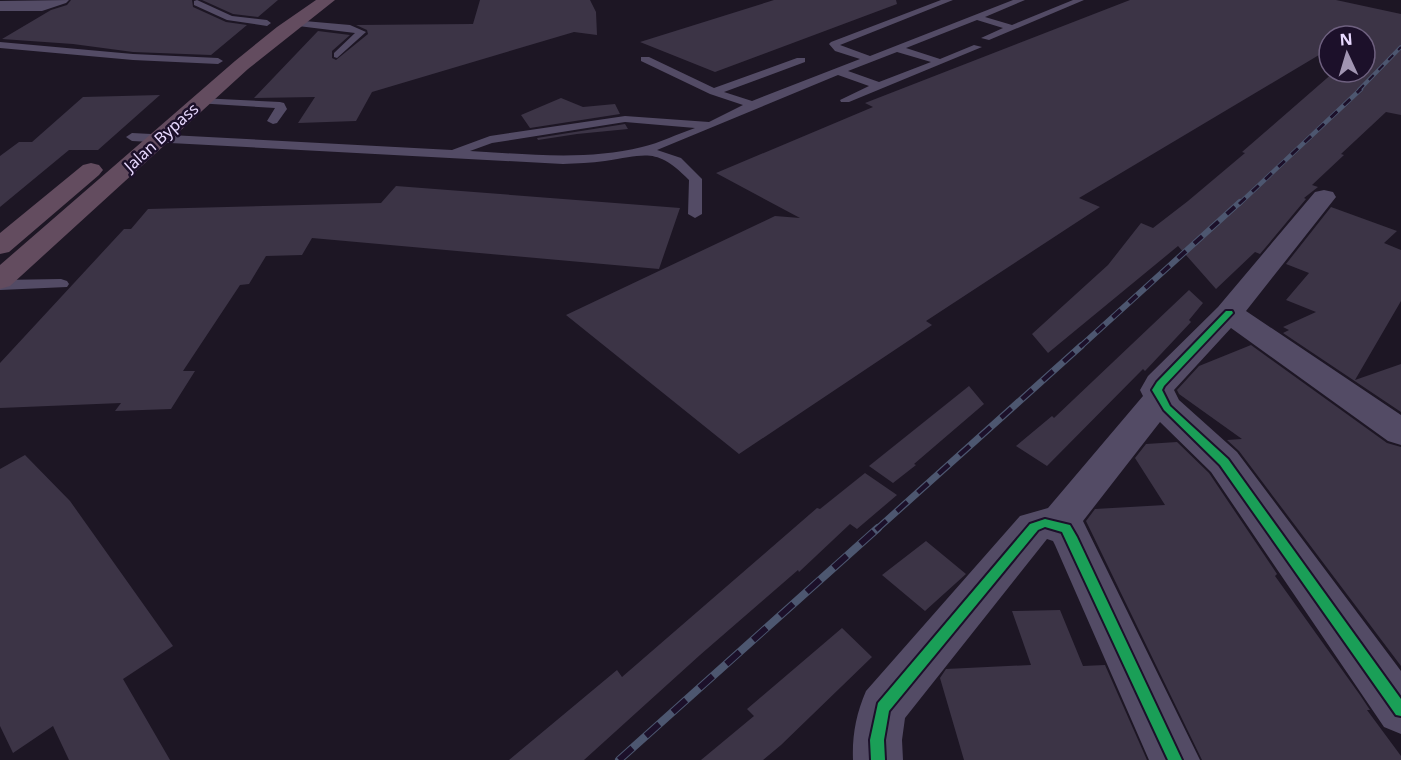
<svg xmlns="http://www.w3.org/2000/svg" width="1401" height="760" font-family="'Noto Sans',sans-serif">
<style>
.building{fill:#3c3446}
.lines{fill:none;stroke-linecap:round;stroke-linejoin:round}
.lane{fill:#534b65;fill-rule:evenodd}
.street{fill:#534b65;fill-rule:evenodd}
.highway{fill:#634c5f;fill-rule:evenodd}
.rail-far4-casing{stroke:#4d5770;stroke-width:4}
.rail-far3-casing{stroke:#4d5770;stroke-width:4.5}
.rail-far2-casing{stroke:#4d5770;stroke-width:6}
.rail-far1-casing{stroke:#4d5770;stroke-width:7}
.rail-casing{stroke:#4d5770;stroke-width:8}
.rail-far4{stroke:#1c102a;stroke-width:2;stroke-dasharray:7;stroke-linecap:butt}
.rail-far3{stroke:#1c102a;stroke-width:3;stroke-dasharray:9;stroke-linecap:butt}
.rail-far2{stroke:#1c102a;stroke-width:4;stroke-dasharray:11;stroke-linecap:butt}
.rail-far1{stroke:#1c102a;stroke-width:4.5;stroke-dasharray:14;stroke-linecap:butt}
.rail{stroke:#1c102a;stroke-width:6;stroke-dasharray:18;stroke-linecap:butt}
.cycleway-casing{stroke:#1c102a;stroke-width:4}
.cycleway{fill:#1a9f57;fill-rule:evenodd}
.labels{text-anchor:middle;dominant-baseline:central;stroke-width:5;stroke-linejoin:round;paint-order:stroke}
.far-street-label{font-size:16px;fill:#e8d9ff;stroke:#1c102a}
</style>
<rect width="100%" height="100%" fill="#1d1624"/>
<path class="building" d="M71 0H192L193 7 226 22 247 25 211 55 133 52 73 44 2 39 51 10 67 5Z
M202 0H278L258 17 233 14Z
M480 0H590L596 12 597 35 574 32 372 92 356 121 298 123 315 97 254 98 318 31 350 35 332 51V58L336 60 368 34 367 30 356 25 473 24Z
M774 0H896L897 4 715 72 640 42Z
M1130 0H1336L1401 14V115L1386 112 1341 154 1344 155 1312 185 1318 187 1304 198 1306 199 1260 254 1255 252 1216 289 1178 246 1048 353 1032 334 1108 265 1141 223 1153 228 1188 201 1245 153 1242 152 1334 72H1365V36H1329V49L1079 198 1100 207 926 321 932 325 739 454 566 315 775 216 800 218 716 173 873 107 865 103Z
M160 95 98 150H69L0 207V156L19 142H32L83 97Z
M561 98 583 107 615 104 620 114 530 128 521 115Z
M625 124 628 129 577 134 538 140 537 138Z
M396 186 680 208 659 269 312 238 302 255 266 256 249 284 240 285 183 371H195L171 409 115 411 121 403 0 408V363L124 229H131L148 209 381 203Z
M1331 207 1397 231 1384 243 1401 250V301L1355 380 1401 364V412L1283 333 1289 330 1283 327 1316 312 1286 300 1309 273 1286 264Z
M1189 290 1203 303 1189 320 1191 322 1145 371 1143 369 1047 466 1016 446 1052 416 1054 418Z
M1251 345 1387 443 1401 447V666L1239 451 1227 440 1242 439 1179 394 1177 390 1199 366Z
M969 386 984 404 914 464 916 465 893 483 869 466Z
M1177 442 1209 473 1277 574 1275 576 1360 695 1370 710H1367L1401 756V760H1202L1086 521 1095 509 1165 505 1135 458 1146 444Z
M25 455 70 501 173 646 123 679 170 760H69L53 726 13 753 0 726V469Z
M865 473 897 495 857 529 850 524 799 572 798 570 700 655 584 760H509L617 670 622 677 817 508 820 509Z
M926 541 966 574 925 611 882 575Z
M1060 610 1083 666 1105 665 1147 760H964L940 678 946 669 1031 665 1012 611Z
M842 628 872 657 781 745 763 760H701L754 716 747 709Z"/>
<g class="lines">
<path class="lane" d="M197 0 232 16 267 20 271 23 267 26 227 20 194 5V1Z
M941 0H953L840 45 870 56 1013 0H1025L985 17 1012 25 1073 0H1084L989 40 981 38 1003 28 977 20 906 48 940 59 974 45 982 47 849 102H841L840 100 869 86 838 75 657 150 681 158 702 179V214L695 218 688 214 689 180C656 147 647 155 605 161 591 163 577 163 563 164L132 141 126 137 132 133 452 150 490 136 625 116 709 122 743 105 710 94 641 61V57H649L714 88 797 58H805V62L724 92 752 101 860 59 835 51 829 44 831 42ZM897 52 931 62 879 82 848 71ZM625 122 695 128C677 134 660 143 642 147 586 161 527 154 470 151L492 143Z
M293 20 350 25 366 32 337 58 334 57V53L355 33 290 25 289 23Z
M0 42 133 54 218 58 223 61 218 64 133 60 0 48Z
M200 98 280 102 284 103 287 109 277 123 273 124 267 121 275 108 196 103 195 101Z
M61 279 67 281 69 284 67 287 0 290V280Z"/>
<path class="street" d="M69 0 66 3 42 11H0V1Z
M1324 190 1333 192 1336 197 1246 311 1401 415V445L1388 441 1231 328 1174 390 1179 400 1237 452 1401 671V734L1384 727 1211 472 1160 422 1083 521 1200 760H1149L1055 545 1053 541 1047 539 905 718 902 740 903 760H853C852 736 856 714 866 691L1020 516 1048 508 1143 396 1140 390 1148 376 1218 307 1315 192Z"/>
<path class="highway" d="M316 0H335L248 69 10 286 0 289V265L235 61 277 27Z
M91 163 99 165 103 170 99 175 9 252 0 254V233L83 165Z"/>
<defs>
<path id="rail-far4" d="M1359 90 1401 47"/>
<path id="rail-far3" d="M1239 204 1361 89"/>
<path id="rail-far2" d="M1080 347 1240 202"/>
<path id="rail-far1" d="M876 530 1081 346"/>
<path id="rail" d="M619 760 878 528"/>
</defs>
<use href="#rail-far4" class="rail-far4-casing"/>
<use href="#rail-far3" class="rail-far3-casing"/>
<use href="#rail-far2" class="rail-far2-casing"/>
<use href="#rail-far1" class="rail-far1-casing"/>
<use href="#rail" class="rail-casing"/>
<use href="#rail-far4" class="rail-far4"/>
<use href="#rail-far3" class="rail-far3"/>
<use href="#rail-far2" class="rail-far2"/>
<use href="#rail-far1" class="rail-far1"/>
<use href="#rail" class="rail"/>
<defs>
<path id="cycleway" d="M1226 311H1232L1233 313 1164 386 1162 390 1170 406 1228 459 1401 699V716L1396 715 1220 465 1164 410 1152 390 1157 382Z
M1045 519 1070 525 1077 537 1182 760H1168L1062 532 1045 527 1038 530 889 711 884 740 885 760H871L870 740 878 703 1030 524Z"/>
</defs>
<use href="#cycleway" class="cycleway-casing"/>
<use href="#cycleway" class="cycleway"/>
</g>
<g class="labels">
<g class="far-street-label">
<text transform="translate(161 137) rotate(-42)">Jalan Bypass</text>
</g>
</g>
<g transform="translate(1347 54) rotate(356)"><circle r="28" fill="#1c102a" stroke="#6e607f" stroke-width="1.5"/>
<path d="M0-4.5L10 22L0 15L-10 22Z" fill="#a195b2"/>
<text y="-9" font-size="16" font-weight="bold" text-anchor="middle" fill="#e8d9ff">N</text>
</g>
</svg>
